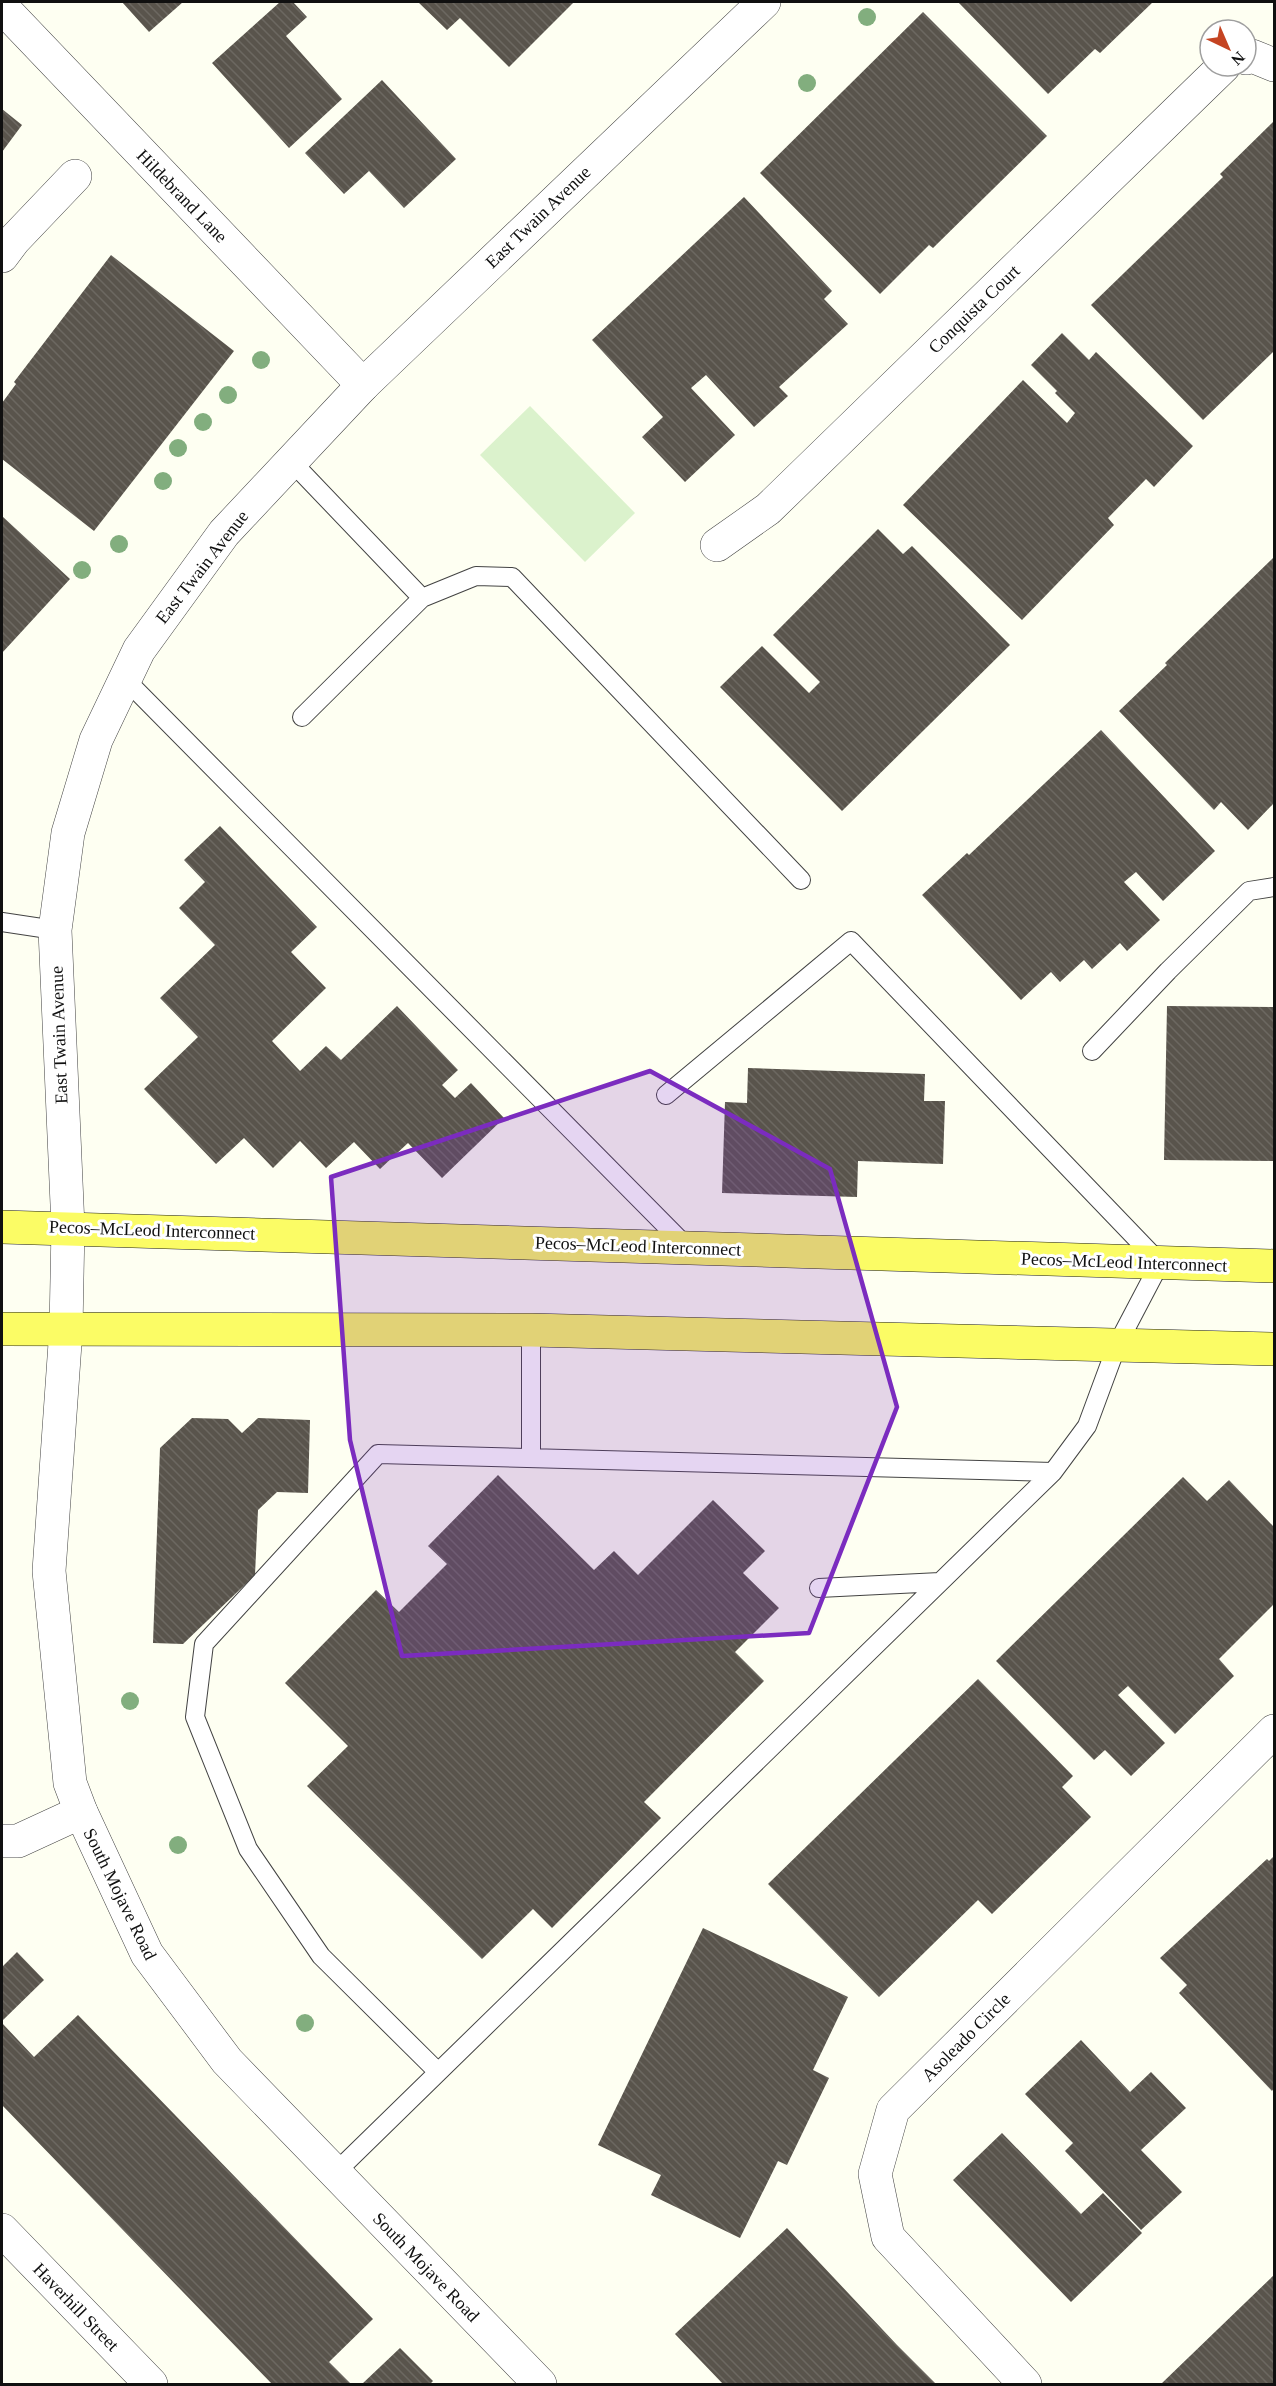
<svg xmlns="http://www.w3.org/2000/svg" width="1276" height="2386" font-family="Georgia,serif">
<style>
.pitch{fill:#dbf2cc}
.building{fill:url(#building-back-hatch)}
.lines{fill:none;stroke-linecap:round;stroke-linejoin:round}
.service-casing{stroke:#434343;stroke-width:20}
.minor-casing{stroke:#434343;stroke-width:34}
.tertiary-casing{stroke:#434343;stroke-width:34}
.primary-casing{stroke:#212121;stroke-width:34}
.service{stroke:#fff;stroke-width:18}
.minor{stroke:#fff;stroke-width:33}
.tertiary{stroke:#fff;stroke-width:33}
.primary{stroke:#fbfc65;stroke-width:33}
.tree{fill:#82ae7e}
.marked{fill:#7b2cbf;fill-opacity:0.2;stroke:#7b2cbf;stroke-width:4.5;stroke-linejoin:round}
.labels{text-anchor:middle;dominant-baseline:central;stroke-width:6;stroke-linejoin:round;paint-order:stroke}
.street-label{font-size:18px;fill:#101010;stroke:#fff}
</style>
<defs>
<pattern id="building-back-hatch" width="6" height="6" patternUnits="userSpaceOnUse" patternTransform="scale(1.5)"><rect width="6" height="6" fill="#59544c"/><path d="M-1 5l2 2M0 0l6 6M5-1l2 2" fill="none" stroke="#6c6861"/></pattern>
</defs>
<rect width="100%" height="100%" fill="#fefff2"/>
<path class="pitch" d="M530 406 635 513 585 562 480 455Z"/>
<path class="building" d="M122 2H183L149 32Z
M280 2H293L307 17 286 36 342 99 289 148 212 63Z
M418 2H574L509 67 460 18 447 30Z
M958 2H1153L1100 53 1095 49 1048 94Z
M923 12 1047 136 933 248 929 245 880 294 760 173Z
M382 80 456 159 404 208 369 171 344 194 305 153Z
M2 109 22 125 2 152Z
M1274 121V351L1203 420 1091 305 1223 177 1220 174Z
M744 197 832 291 824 299 848 324 779 387 788 396 754 427 706 375 691 388 735 435 685 482 642 437 663 417 592 340Z
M111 255 234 351 94 531 2 459V403L16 384 14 382Z
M1062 333 1089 360 1096 352 1193 446 1154 487 1146 479 1108 518 1114 525 1022 620 903 505 1023 380 1067 423 1075 413 1055 393 1057 391 1031 365Z
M2 516 70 579 2 653Z
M878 529 903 554 912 546 1010 645 842 811 720 687 762 646 809 693 820 682 773 635Z
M1274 557V803L1248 830 1221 802 1214 810 1119 711 1167 665 1165 663Z
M1101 730 1215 851 1163 901 1136 872 1124 882 1160 920 1127 951 1120 943 1092 969 1084 960 1060 982 1051 972 1021 1000 922 895 967 853 969 855Z
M220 826 317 927 291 952 326 988 272 1041 300 1071 326 1046 341 1060 397 1006 458 1070 442 1085 455 1098 471 1083 504 1118 442 1178 408 1143 380 1169 354 1142 326 1168 300 1141 273 1168 244 1138 216 1164 144 1089 198 1037 160 998 215 945 179 908 205 882 184 860Z
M1167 1006 1274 1007V1161L1164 1160Z
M748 1068 925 1074 924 1101H945L943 1164 858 1161 857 1197 722 1193 725 1102 747 1103Z
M192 1418 228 1419 242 1433 258 1418 310 1420 308 1493 277 1492 258 1510 255 1575 183 1644 153 1643 160 1448Z
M498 1475 594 1570 614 1551 638 1575 713 1500 765 1551 743 1573 779 1608 735 1652 764 1681 644 1802 661 1818 552 1928 533 1909 482 1959 307 1786 348 1746 285 1683 376 1590 399 1612 447 1564 428 1546Z
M1183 1477 1207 1501 1229 1480 1274 1527V1604L1219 1659 1234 1676 1175 1734 1128 1686 1118 1695 1165 1743 1131 1776 1105 1750 1094 1760 996 1661Z
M978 1679 1073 1776 1062 1787 1091 1817 992 1914 978 1900 879 1997 768 1884Z
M1274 1856V2088L1272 2091 1179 1993 1187 1985 1160 1958 1267 1859 1269 1861Z
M703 1928 848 1997 813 2070 829 2078 787 2165 778 2161 740 2238 651 2195 661 2175 598 2145Z
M17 1952 44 1980 2 2021V1967Z
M78 2015 373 2319 329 2362 351 2384H272L2 2105V2023L34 2057Z
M1081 2040 1130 2092 1151 2072 1186 2108 1141 2150 1182 2192 1141 2230 1065 2151 1073 2143 1025 2094Z
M1002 2133 1081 2214 1103 2193 1142 2233 1071 2302 953 2180Z
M787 2228 897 2345 936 2384H723L675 2334Z
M1274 2275V2384H1161Z
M400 2348 433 2381 430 2384H362Z"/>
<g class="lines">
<defs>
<path id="service" d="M291 461 422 598 476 576 512 577 801 880
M125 679 687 1247
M302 717 422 598
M2 922 55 930
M1092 1051 1168 971 1249 891 1274 887
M531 1458V1330
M819 1588 940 1582
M438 2072 321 1956 248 1849 195 1717 204 1644 378 1454 1053 1472
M335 2173 1053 1472 1087 1426 1117 1345 1160 1263 851 941 666 1095"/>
<path id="minor" d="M2 7 363 385
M1246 58 1252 56 1274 65
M2 256 14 240 75 176
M717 545 768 509 1224 66
M2 1841H18L81 1812
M2 2230 151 2384
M1025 2384 888 2237 875 2174 893 2110 1274 1731"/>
<path id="tertiary" d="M540 2384 227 2061 147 1954 81 1812 70 1783 49 1571 66 1329 68 1227 55 930 68 833 96 740 139 650 224 533 363 385 764 2"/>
<path id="primary" d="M2 1227 1274 1266
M2 1329 531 1330 1274 1349"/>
</defs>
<use href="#service" class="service-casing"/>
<use href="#minor" class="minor-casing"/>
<use href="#tertiary" class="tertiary-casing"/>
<use href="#primary" class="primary-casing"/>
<use href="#service" class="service"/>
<use href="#minor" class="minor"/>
<use href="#tertiary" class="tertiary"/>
<use href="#primary" class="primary"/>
</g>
<g class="tree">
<circle cx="867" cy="17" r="9"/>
<circle cx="807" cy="83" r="9"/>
<circle cx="261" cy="360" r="9"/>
<circle cx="228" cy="395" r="9"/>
<circle cx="203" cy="422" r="9"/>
<circle cx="178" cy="448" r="9"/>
<circle cx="163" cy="481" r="9"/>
<circle cx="119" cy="544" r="9"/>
<circle cx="82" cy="570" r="9"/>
<circle cx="130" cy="1701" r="9"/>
<circle cx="178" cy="1845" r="9"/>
<circle cx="305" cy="2023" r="9"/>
</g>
<path class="marked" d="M650 1071 830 1169 897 1407 809 1633 402 1656 350 1440 331 1177Z"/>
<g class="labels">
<g class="street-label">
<text transform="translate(182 196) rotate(46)">Hildebrand Lane</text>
<text transform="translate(538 217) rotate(-44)">East Twain Avenue</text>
<text transform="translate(974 309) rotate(-44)">Conquista Court</text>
<text transform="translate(202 567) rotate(-52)">East Twain Avenue</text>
<text transform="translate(59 1035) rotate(-92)">East Twain Avenue</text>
<text transform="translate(152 1230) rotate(2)">Pecos–McLeod Interconnect</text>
<text transform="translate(638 1246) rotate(2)">Pecos–McLeod Interconnect</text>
<text transform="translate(1124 1262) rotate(2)">Pecos–McLeod Interconnect</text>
<text transform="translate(120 1894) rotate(64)">South Mojave Road</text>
<text transform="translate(966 2037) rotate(-45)">Asoleado Circle</text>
<text transform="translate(426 2267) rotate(46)">South Mojave Road</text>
<text transform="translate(76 2307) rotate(46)">Haverhill Street</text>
</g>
</g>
<rect width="1276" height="2386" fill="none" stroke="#101010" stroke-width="6"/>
<g transform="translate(1228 48) rotate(136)"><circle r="28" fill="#ffffff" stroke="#9f9f9f" stroke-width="1.5"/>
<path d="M0-4.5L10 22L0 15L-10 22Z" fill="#c54422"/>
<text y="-9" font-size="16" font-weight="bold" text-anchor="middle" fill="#101010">N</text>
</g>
</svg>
